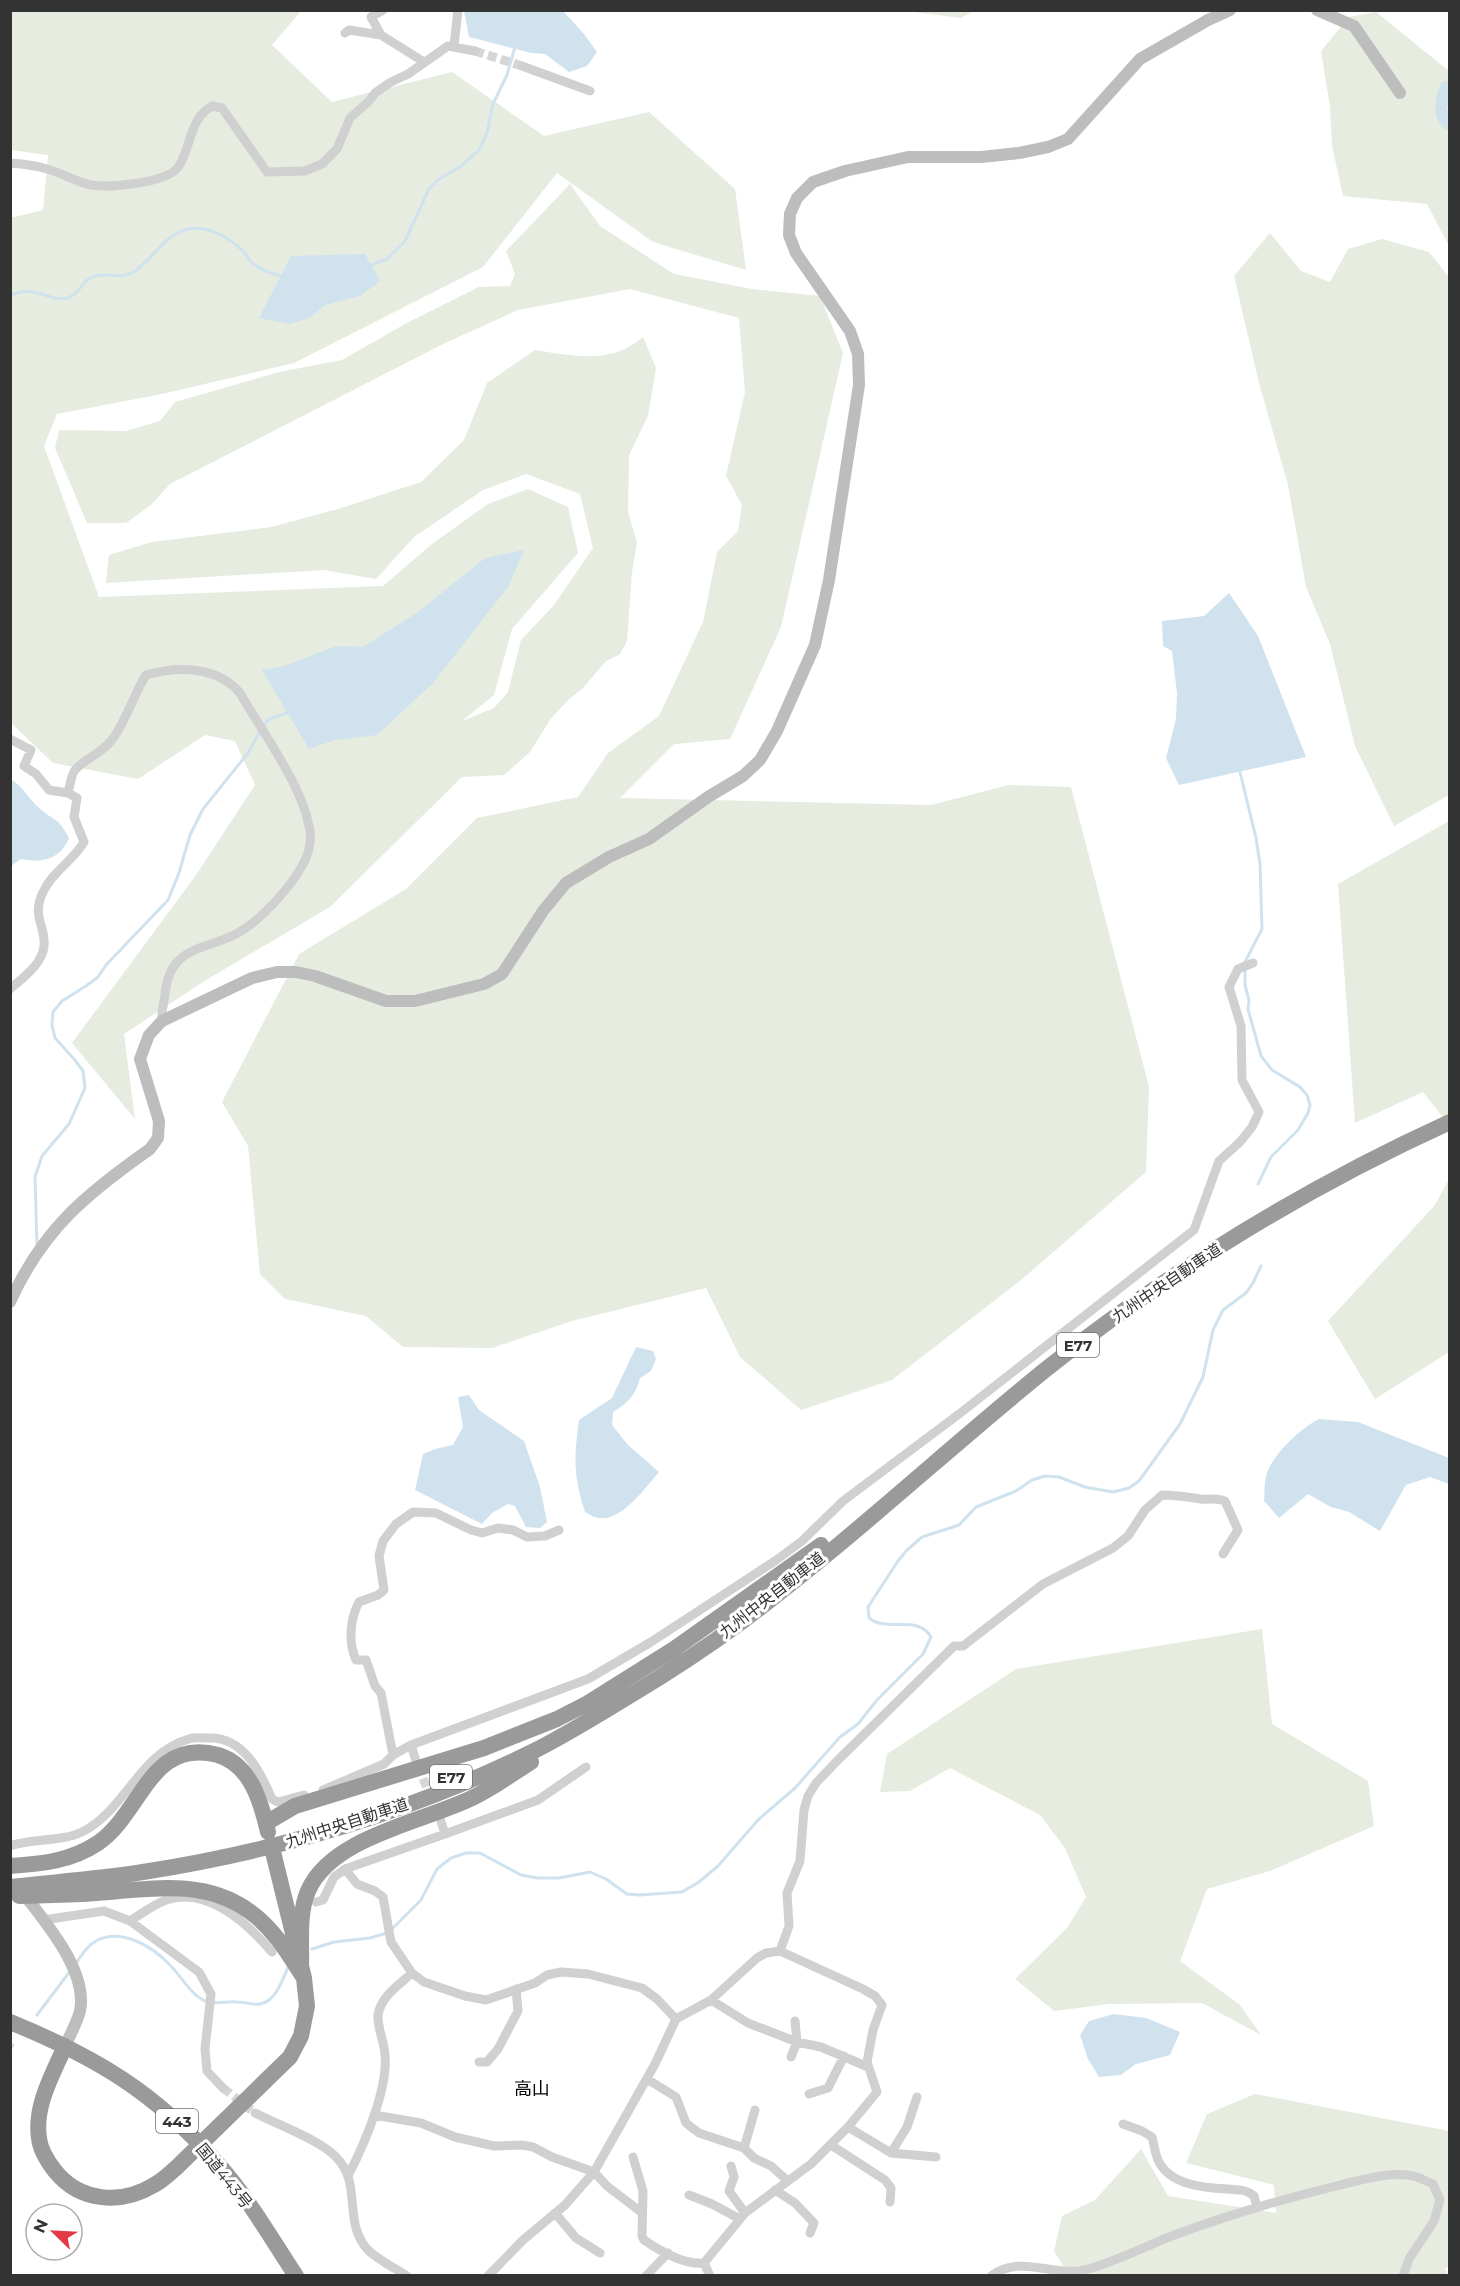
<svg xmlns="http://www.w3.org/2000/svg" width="1460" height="2286" font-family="Montserrat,'Noto Sans JP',sans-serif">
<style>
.green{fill:#e6ecdf}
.water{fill:#cfe2ee}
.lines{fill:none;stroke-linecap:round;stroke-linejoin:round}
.stream{stroke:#cfe2ee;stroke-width:3}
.street-tunnel{stroke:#d6d6d6;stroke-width:9;stroke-dasharray:9 4.5;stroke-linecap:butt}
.street{stroke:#d0d0d0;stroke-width:9}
.secondary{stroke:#bdbdbd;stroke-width:12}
.highway{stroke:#9a9a9a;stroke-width:16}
.highway-bridge{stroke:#9a9a9a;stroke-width:16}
.labels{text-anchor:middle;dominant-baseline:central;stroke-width:6;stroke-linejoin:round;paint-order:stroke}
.shield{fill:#fff;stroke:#707070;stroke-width:1.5}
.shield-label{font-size:15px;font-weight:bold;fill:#333}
.street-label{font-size:16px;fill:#333;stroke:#fff}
.neighbourhood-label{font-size:18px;fill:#000;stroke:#fff}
</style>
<rect width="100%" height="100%" fill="#fff"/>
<path class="green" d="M11 10 301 11 272 45 332 102 452 72 544 136 649 112 735 189 746 270 653 242 557 173 483 267 294 363 162 394 57 414 44 446 99 597 383 586 432 544 488 504 528 489 568 507 578 553 512 629 494 695 462 721 494 708 508 692 521 640 554 605 593 548 580 494 526 474 483 490 414 537 376 579 324 570 106 583 109 555 152 542 271 527 338 509 421 482 464 440 487 383 535 350C574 356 611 365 643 337L656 368 648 416 629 455 628 512 637 542 632 572 627 641 620 654 606 661 582 689 568 700 550 720 530 752 504 775 462 777 330 907 206 980 124 1034 135 1119 72 1043 196 875 255 785 235 741 205 735 138 779 53 763 11 723 10 218 43 210 48 155 11 150Z
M906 11H974L961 18Z
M1376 12 1449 71V246L1427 204 1343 196 1332 146 1330 107 1321 51 1349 17Z
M570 184 600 226 674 274 752 289 820 296 843 353 781 627 730 739 674 744 620 798 931 805 1009 785 1071 787 1149 1087 1146 1172 1021 1280 892 1380 801 1410 740 1357 706 1288 572 1321 492 1348 403 1347 366 1316 285 1299 260 1274 248 1146 222 1102 299 954 406 889 477 818 578 797 608 753 659 716 703 622 717 552 738 531 742 505 726 476 745 392 739 318 630 289 518 310 443 344 170 484 151 505 126 523H87L55 448 59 430 126 431 160 421 175 402 279 372 342 360 405 324 479 287 510 286 515 274 506 251Z
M1270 233 1301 271 1330 282 1348 249 1382 239 1429 252 1449 277V795L1394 826 1355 746 1330 644 1306 587 1288 485 1259 383 1234 276Z
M1449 821V1125L1423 1092 1355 1123 1338 884Z
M1449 1179V1352L1375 1399 1328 1321 1435 1205Z
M1262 1629 1272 1724 1368 1781 1374 1826 1270 1871 1207 1889 1180 1961 1240 2005 1261 2035 1202 2003 1109 2004 1054 2011 1015 1979 1067 1928 1086 1897 1065 1848 1040 1815 950 1768 910 1791 880 1792 887 1754 1016 1669Z
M1255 2094 1449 2131 1450 2266 1445 2268 1448 2275H1069L1054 2251 1062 2216 1095 2200 1141 2149 1168 2196 1276 2213 1274 2185 1186 2163 1207 2114Z"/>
<path class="water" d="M464 11H563L584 34 597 52 587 66 569 72 545 54 531 53 469 37Z
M1449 81V101L1446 108 1449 111V131C1430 122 1434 98 1442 82Z
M365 254 380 281 360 296 325 305 311 317 290 324 259 318 291 256Z
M524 550 508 587 433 683 377 735 335 740 309 749 262 670 285 666 336 646 363 647 418 612 485 558Z
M1229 593 1258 636 1306 757 1179 785 1166 758 1176 719 1177 693 1172 651 1163 646 1162 621 1204 616Z
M10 779C23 786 28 798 38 807 54 822 57 815 69 838 60 860 42 863 21 859L11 866Z
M636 1347 653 1351 656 1359 651 1371 640 1378C636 1395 628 1403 613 1412L612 1425 628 1445 659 1472C646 1487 621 1522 599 1518 594 1518 589 1514 585 1512 573 1474 574 1459 579 1420L612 1398Z
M469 1395 479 1410 524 1441 540 1487 547 1522 540 1528 526 1527 515 1506 508 1504 492 1513 482 1524 415 1490 423 1454 435 1449 453 1445 463 1427 458 1397Z
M1319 1419 1358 1422 1449 1458V1484L1430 1477 1406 1485 1380 1531 1349 1512 1331 1507 1308 1494 1279 1518 1264 1501C1265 1493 1264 1481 1267 1473 1274 1453 1301 1428 1319 1419Z
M1114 2014 1146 2018 1180 2032 1170 2055 1136 2064 1121 2075 1099 2077 1088 2059 1080 2035 1089 2021Z"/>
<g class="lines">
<path class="stream" d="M369 266 387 259 405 241 429 189 438 180 461 166 479 150 487 133 493 104 507 75 515 47
M10 296C33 283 51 303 68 298 80 294 81 282 92 277 104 271 118 280 132 273 156 259 168 223 203 229 217 231 233 241 243 251 247 256 250 262 255 265 263 272 275 274 285 277
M1239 768 1256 838 1260 864 1262 929 1245 962V985L1249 1000 1248 1009 1261 1056 1272 1070 1300 1087 1307 1095 1310 1105 1308 1113 1298 1130 1271 1157 1258 1184
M37 1245 35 1177 42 1156 69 1124 85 1088 83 1071 74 1059 55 1038 52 1025 53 1012 62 1001 86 986 98 977 106 965 168 900 179 873 190 835 203 809 248 753 263 726 269 719 290 712
M392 1929 421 1900 437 1869 451 1858 466 1853H480L521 1875 537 1878H559L590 1872 606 1879 627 1894 639 1895 682 1892 699 1882 718 1866 758 1820 795 1788 840 1737 858 1724 877 1700 923 1654 931 1637C918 1614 888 1633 869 1618L868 1607 898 1561 907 1550 922 1537 959 1525 976 1507 1016 1491 1032 1480 1045 1476 1059 1477 1085 1487 1113 1492 1129 1488 1139 1481 1180 1424 1203 1377 1213 1330 1223 1310 1246 1293 1253 1283 1261 1266
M312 1949 334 1942 370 1938 387 1933
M75 1965C81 1956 87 1946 96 1941 121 1927 153 1947 170 1965 181 1976 191 1995 205 2001 215 2005 227 2001 237 2002 245 2002 253 2005 260 2004 276 2002 283 1978 289 1965
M37 2015 71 1970
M10 2050 13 2045"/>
<path class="street-tunnel" d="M475 51 522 66
M418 1766 431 1798
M223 2088 255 2113"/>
<path class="street" d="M345 33 349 30 381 35 424 62
M381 35 371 17 383 10
M454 46 458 10
M522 66 590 91
M10 163C23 164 35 165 47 169 62 173 76 182 91 185 110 188 169 183 179 166 192 145 189 119 212 106L222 108 267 172 305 171 322 164 337 149 350 118 369 101 375 93 391 82 408 74 448 46 475 51
M10 739 31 750 24 766 36 774 49 790 68 793 77 798 74 817 84 842C73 861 52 872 43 892 31 916 46 926 44 946 43 963 23 978 10 989
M68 793C70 786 71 775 75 770 85 758 104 753 114 737 127 718 134 694 146 675 178 666 217 666 240 693 260 728 300 783 308 822 311 831 311 840 309 849 302 877 261 921 236 934 202 951 170 946 165 994 164 1003 161 1012 162 1021
M411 1745 588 1679 651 1642 775 1561 802 1541 843 1501 963 1411 1194 1230 1219 1161 1240 1142 1252 1127 1259 1112 1242 1080 1241 1026 1229 987 1238 969 1253 963
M416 1761 411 1745 393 1755 381 1693 375 1686 366 1660H356C348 1642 350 1619 359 1602L378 1595 384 1590 379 1556 383 1541 396 1524 413 1512 436 1513 471 1530 482 1533 498 1528 513 1530 527 1537 545 1536 559 1530
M323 1790 384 1764 393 1755
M440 1818 445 1834 538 1800 586 1767
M10 1846C33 1838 61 1842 82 1832 125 1811 140 1752 189 1739 195 1737 204 1738 211 1738 244 1738 261 1773 272 1799L278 1802 304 1795
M345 1869 357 1884 375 1891 383 1897 391 1942 412 1973 424 1982 465 1996 486 2000 535 1983 547 1975 561 1972 588 1974 642 1988 657 1999 676 2019
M316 1902 323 1900 334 1877 345 1869 445 1834
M43 1920 104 1911 130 1921 199 1972 211 1994 205 2049 207 2071 223 2088
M130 1921C141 1914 153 1905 166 1900 208 1886 247 1923 272 1952
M780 1951 789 1926 787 1893 800 1861 804 1810 808 1796 816 1783 836 1762 954 1646H963L1043 1584 1113 1548 1128 1536 1145 1510 1162 1495C1176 1495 1188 1497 1201 1499 1210 1500 1217 1497 1225 1501L1238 1530 1223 1554
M711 2000 748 2023 797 2042 821 2047 868 2067
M791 2057 797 2042 795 2021
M479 2062H487L498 2049 518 2011 516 1989
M647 2079 676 2097 686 2123 699 2133 744 2148 754 2158 771 2166 788 2181
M809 2094 828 2088 844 2056
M255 2113C276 2124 320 2140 336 2157 363 2184 342 2222 368 2250 378 2260 395 2268 407 2276
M374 2115 421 2123 455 2137 494 2146 522 2145 533 2147 552 2157 594 2172 607 2186 641 2212
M1123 2124 1142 2131 1152 2137C1154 2145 1155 2153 1158 2160 1169 2185 1204 2188 1228 2189 1238 2190 1246 2189 1254 2196L1257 2207
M848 2127 891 2153 936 2157
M831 2145 885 2180 891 2188 890 2202
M744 2148 755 2110
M891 2153 907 2127 917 2097
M633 2157 643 2191 642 2236 644 2240C660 2251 685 2265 704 2263
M731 2166 734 2177 729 2191 745 2213
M349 2174C364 2145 388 2089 385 2056 385 2043 377 2028 378 2015 381 1996 399 1985 412 1973
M775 2190 795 2203 814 2223 810 2233
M689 2195 712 2204 740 2219
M555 2213 576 2238 600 2253
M488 2276 523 2240 565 2205 594 2172 655 2064 676 2019 711 2000 757 1958 766 1953 780 1951 863 1989 875 1996 882 2005 873 2030 867 2062 877 2092 848 2127 811 2164 745 2213 704 2263 710 2276
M646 2276 668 2253
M991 2276C1022 2253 1055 2279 1088 2269 1116 2261 1142 2248 1169 2237 1225 2216 1282 2199 1340 2185 1362 2180 1393 2170 1417 2177 1422 2179 1428 2182 1433 2184L1440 2200 1434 2221 1409 2259 1403 2276"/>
<path class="secondary" d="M1317 10 1354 26 1400 93
M10 1302C43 1229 86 1194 150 1149L158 1138 159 1121 140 1059 149 1035 162 1021 252 978 277 972H296L315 976 386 1001H415L484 984 502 974 543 911 566 883 609 857 649 839 708 797 743 776 760 760 777 731 815 645 829 580 859 385 858 354 850 331 796 253 789 235 790 214 797 198 813 182 845 171 908 157H981L1019 153 1048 147 1068 139 1140 59 1208 20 1230 10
M27 1898C49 1927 88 1973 80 2011 77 2023 70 2035 65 2046"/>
<path class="highway" d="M266 1823 295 1806 484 1748 557 1719 588 1703 674 1649 821 1545
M10 1866C42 1864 71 1861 98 1843 142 1813 150 1737 218 1755 251 1765 261 1802 268 1832
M10 1887C55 1882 99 1879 143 1872 277 1851 410 1812 532 1752 564 1736 595 1717 626 1698 666 1674 706 1648 744 1620 848 1542 944 1452 1045 1370 1166 1273 1309 1186 1450 1122
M19 1896C45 1895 71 1895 97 1893 150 1889 203 1878 249 1911 272 1927 287 1951 302 1975
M301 1968C302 1944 298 1914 308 1891 331 1837 423 1822 472 1798 493 1788 512 1774 531 1762
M10 2022C96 2057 156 2093 217 2163 247 2196 271 2238 296 2276
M65 2046C53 2074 34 2106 39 2138 40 2149 48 2162 55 2171 80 2202 121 2205 154 2185 162 2181 169 2174 176 2168
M218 2127 290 2057 301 2036 307 2006 304 1978 273 1852"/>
<path class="highway-bridge" d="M176 2168 218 2127"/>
</g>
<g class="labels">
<g class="shield">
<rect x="1057" y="1333" width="42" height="24" rx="4.5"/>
<rect x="430" y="1765" width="42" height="24" rx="4.5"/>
<rect x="156" y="2109" width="42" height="24" rx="4.5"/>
</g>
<g class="shield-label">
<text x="1078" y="1345">E77</text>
<text x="451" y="1777">E77</text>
<text x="177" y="2121">443</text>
</g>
<g class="street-label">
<text transform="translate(1167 1283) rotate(-34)">九州中央自動車道</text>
<text transform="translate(772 1595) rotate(-38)">九州中央自動車道</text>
<text transform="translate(347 1823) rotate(-18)">九州中央自動車道</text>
<text transform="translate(224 2176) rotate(51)">国道443号</text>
</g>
<g class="neighbourhood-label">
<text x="532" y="2089">高山</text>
</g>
</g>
<rect width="1460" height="2286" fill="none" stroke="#333333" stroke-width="24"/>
<g transform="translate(54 2232) rotate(294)"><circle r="28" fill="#ffffff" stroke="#adadad" stroke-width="1.5"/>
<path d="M0-4.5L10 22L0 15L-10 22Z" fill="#e63946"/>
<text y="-9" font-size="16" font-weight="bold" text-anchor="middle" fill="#333333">N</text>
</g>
</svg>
